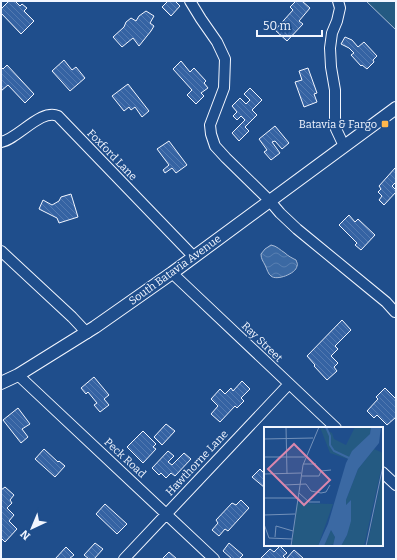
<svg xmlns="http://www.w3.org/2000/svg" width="397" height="560" font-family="Bitter,serif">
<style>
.green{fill:#245a82;stroke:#a8bbd7}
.water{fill:url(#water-waves);stroke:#a8bbd7}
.building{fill:url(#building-back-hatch);stroke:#f2f6ff}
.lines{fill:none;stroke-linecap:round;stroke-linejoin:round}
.minor-casing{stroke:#f2f6ff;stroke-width:12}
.major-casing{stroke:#f2f6ff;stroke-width:14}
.minor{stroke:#1f4e8c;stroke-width:10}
.major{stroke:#1f4e8c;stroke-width:12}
.poi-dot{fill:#ffb74d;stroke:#1f4e8c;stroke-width:1.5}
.labels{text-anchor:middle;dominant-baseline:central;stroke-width:3;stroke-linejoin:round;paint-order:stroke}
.poi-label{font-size:11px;fill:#f2f6ff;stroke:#1f4e8c;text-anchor:end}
.street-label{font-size:11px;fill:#f2f6ff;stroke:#1f4e8c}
.inset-river{fill:none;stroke:#3b69a3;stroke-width:2}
.inset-road{fill:none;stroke:#7391ba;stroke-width:1}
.view{fill:#da87ad;fill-opacity:0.15;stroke:#da87ad;stroke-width:2}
.inset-edge{fill:none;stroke:#f2f6ff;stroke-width:2}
</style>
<defs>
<pattern id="water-waves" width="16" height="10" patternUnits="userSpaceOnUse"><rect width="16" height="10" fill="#3b69a3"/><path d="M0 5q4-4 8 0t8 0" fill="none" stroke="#587fb1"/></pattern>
<pattern id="building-back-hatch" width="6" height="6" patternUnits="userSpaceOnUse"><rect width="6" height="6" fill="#3563a3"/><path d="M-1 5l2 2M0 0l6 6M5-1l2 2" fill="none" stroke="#537ab1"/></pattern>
</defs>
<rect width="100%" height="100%" fill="#1f4e8c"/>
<path class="green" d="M366 1H396V30Z"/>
<path class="water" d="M271 245C277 246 280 250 285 253 288 256 292 258 296 260 297 263 298 264 297 266 296 274 276 281 271 276 268 274 267 269 265 265 263 261 261 259 261 254L265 249Z"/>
<path class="building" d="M9 1H15L20 6 22 4 27 8 24 11 34 21 21 34 1 13V9Z
M168 1H175L180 6 171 16 162 7Z
M296 1H302L310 8 299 21 303 24 287 41 275 30 293 10 290 7Z
M146 11 154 16 150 23 154 26 151 31 139 46 133 38 122 47 113 37 124 27 126 22 131 18 136 21 139 16Z
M345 37 352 40 358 47 364 42 377 56 373 60 374 62 367 69 362 65 361 66 351 55 354 53 349 48 341 44Z
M64 60 72 70 76 67 85 78 70 91 52 71Z
M181 61 190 72 194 68 206 81 204 83 208 88 201 93 204 96 196 104 187 95 192 90 173 69Z
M7 65 34 94 25 103 8 85 1 91V67L3 69Z
M308 68 317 93 314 94 317 102 304 107 295 82 302 80 299 71Z
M128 84 149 111 142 117 135 107 131 110 129 107 124 111 112 96Z
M250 88 262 100 252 110 257 115 245 127 249 131 239 141 232 133 245 120 241 116 237 120 233 116 237 112 232 106 240 98 246 104 250 100 244 94Z
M275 126 289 143 282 149 275 141 272 142 280 153 271 160 264 152 267 150 259 139Z
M169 141 187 165 176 173 172 168 165 173 163 170 169 165 157 149Z
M395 168H396V182L392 186 396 190V192L384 205 379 200 382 196 378 192 381 189 379 186Z
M71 194 78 217 59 223 57 218 39 209 43 200 52 205 59 201 61 197Z
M349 215 355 222 358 219 375 235 361 250 355 245 357 243 339 225Z
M342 320 351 330 335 346 338 349 331 356 338 363 334 367 337 371 327 380 314 366 315 365 307 356Z
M94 377 109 395 104 399 109 405 100 412 94 405 97 403 88 392 86 394 81 388Z
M242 381 250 389 241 398 244 401 237 408 235 406 220 422 211 414 218 406 211 399 220 389 225 394 231 388 233 391Z
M385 388 396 399V417L387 425 377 415 374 418 367 411 378 399 376 397Z
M18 408 30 424 22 429 28 437 21 443 3 420Z
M166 424 175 431 162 445 154 437Z
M143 431 156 444 153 447 156 449 143 463 127 447Z
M44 449 58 462 59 461 65 466 55 477 35 459Z
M168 451 174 456 168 462 172 465 184 453 191 459 175 476 171 473 166 478 161 473 159 475 152 468Z
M260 469 265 474V488L252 477Z
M5 487 14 495 10 500 12 503 7 508 14 515 9 521 17 529 5 542 1 538V490Z
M241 500 249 508 228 531 225 529 219 536 212 530 218 523 216 520 232 503 236 505Z
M105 504 127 524 117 534 96 514Z
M95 543 103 549 94 559H89L84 555Z
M229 543 243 555 239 559H232L223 551Z
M280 546 287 553 283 556 286 559 294 550 303 558 302 559H262L261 558 270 549 274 552Z
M66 547 74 555 69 559H55Z
M169 552 177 559H162Z"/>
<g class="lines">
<defs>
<path id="minor" d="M190 1 201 19 217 42 225 59 224 88 210 125 211 134 215 146 226 158 269 200 280 213 297 229 386 302 395 312
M338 1 340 8 337 21 332 33 330 48 331 67 335 90V124L336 129 344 146
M1 142C18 139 41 108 58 116L194 257
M1 251 72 317 87 333
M172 273 336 428
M18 375 214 559
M382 472 396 485
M124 559 289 384"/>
<path id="major" d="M1 383 18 375 95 327 172 273 396 108"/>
</defs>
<use href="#minor" class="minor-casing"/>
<use href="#major" class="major-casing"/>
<use href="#minor" class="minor"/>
<use href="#major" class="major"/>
</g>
<rect class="poi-dot" x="381" y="120" width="8" height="8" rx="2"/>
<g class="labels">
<g class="poi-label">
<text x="377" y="124">Batavia &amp; Fargo</text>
</g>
<g class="street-label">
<text transform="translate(112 155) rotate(46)">Foxford Lane</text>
<text transform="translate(175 270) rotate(-36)">South Batavia Avenue</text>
<text transform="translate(262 342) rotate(44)">Ray Street</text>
<text transform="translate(125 458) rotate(43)">Peck Road</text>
<text transform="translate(197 463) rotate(-47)">Hawthorne Lane</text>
</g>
</g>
<g transform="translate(264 427)">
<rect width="119" height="119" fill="#1f4e8c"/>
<path d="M56 0 68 6 70 12 82 18 91 0H107L106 7 84 32 66 26ZM110 22 119 26V34L100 119H77L83 108 87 86V73L82 78V73L94 42ZM119 44V119H103ZM33 76 69 77 54 119H28ZM67 103 71 110 70 117 60 119Z" fill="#245a82"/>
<path d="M107 0H117L115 16 94 42 82 73V78L87 73V94L83 108 77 119H69L71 110 67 103 60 119H54L64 97 82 36 88 24 106 7Z" fill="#3b69a3"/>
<path class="inset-river" d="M62 0 66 9V18L70 24 85 31"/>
<path class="inset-road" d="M22 0 23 47M0 12 49 11M0 30H41M39 37H52M0 47 37 46M38 49H55L57 44 67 43M20 58 42 57 47 64 57 66 62 65 66 58M35 66 45 75H56M0 71H33M0 88 31 87M0 97 5 111 28 112M11 110 12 99 29 104M27 119 39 38 55 0M102 119 119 39"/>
<path class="view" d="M30 17 66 53 40 78 4 42Z"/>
<rect width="119" height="119" class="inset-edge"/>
</g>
<rect width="397" height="560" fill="none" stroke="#f2f6ff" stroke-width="4"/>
<g transform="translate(32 528) rotate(224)" stroke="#1f4e8c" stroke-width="3" paint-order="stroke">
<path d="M0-3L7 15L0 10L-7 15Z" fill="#f2f6ff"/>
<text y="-6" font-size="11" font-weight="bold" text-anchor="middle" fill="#f2f6ff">N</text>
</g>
<path d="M257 30v6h65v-6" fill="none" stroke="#f2f6ff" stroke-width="2"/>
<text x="263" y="30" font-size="12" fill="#f2f6ff" stroke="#1f4e8c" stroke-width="3" paint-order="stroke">50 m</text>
</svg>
